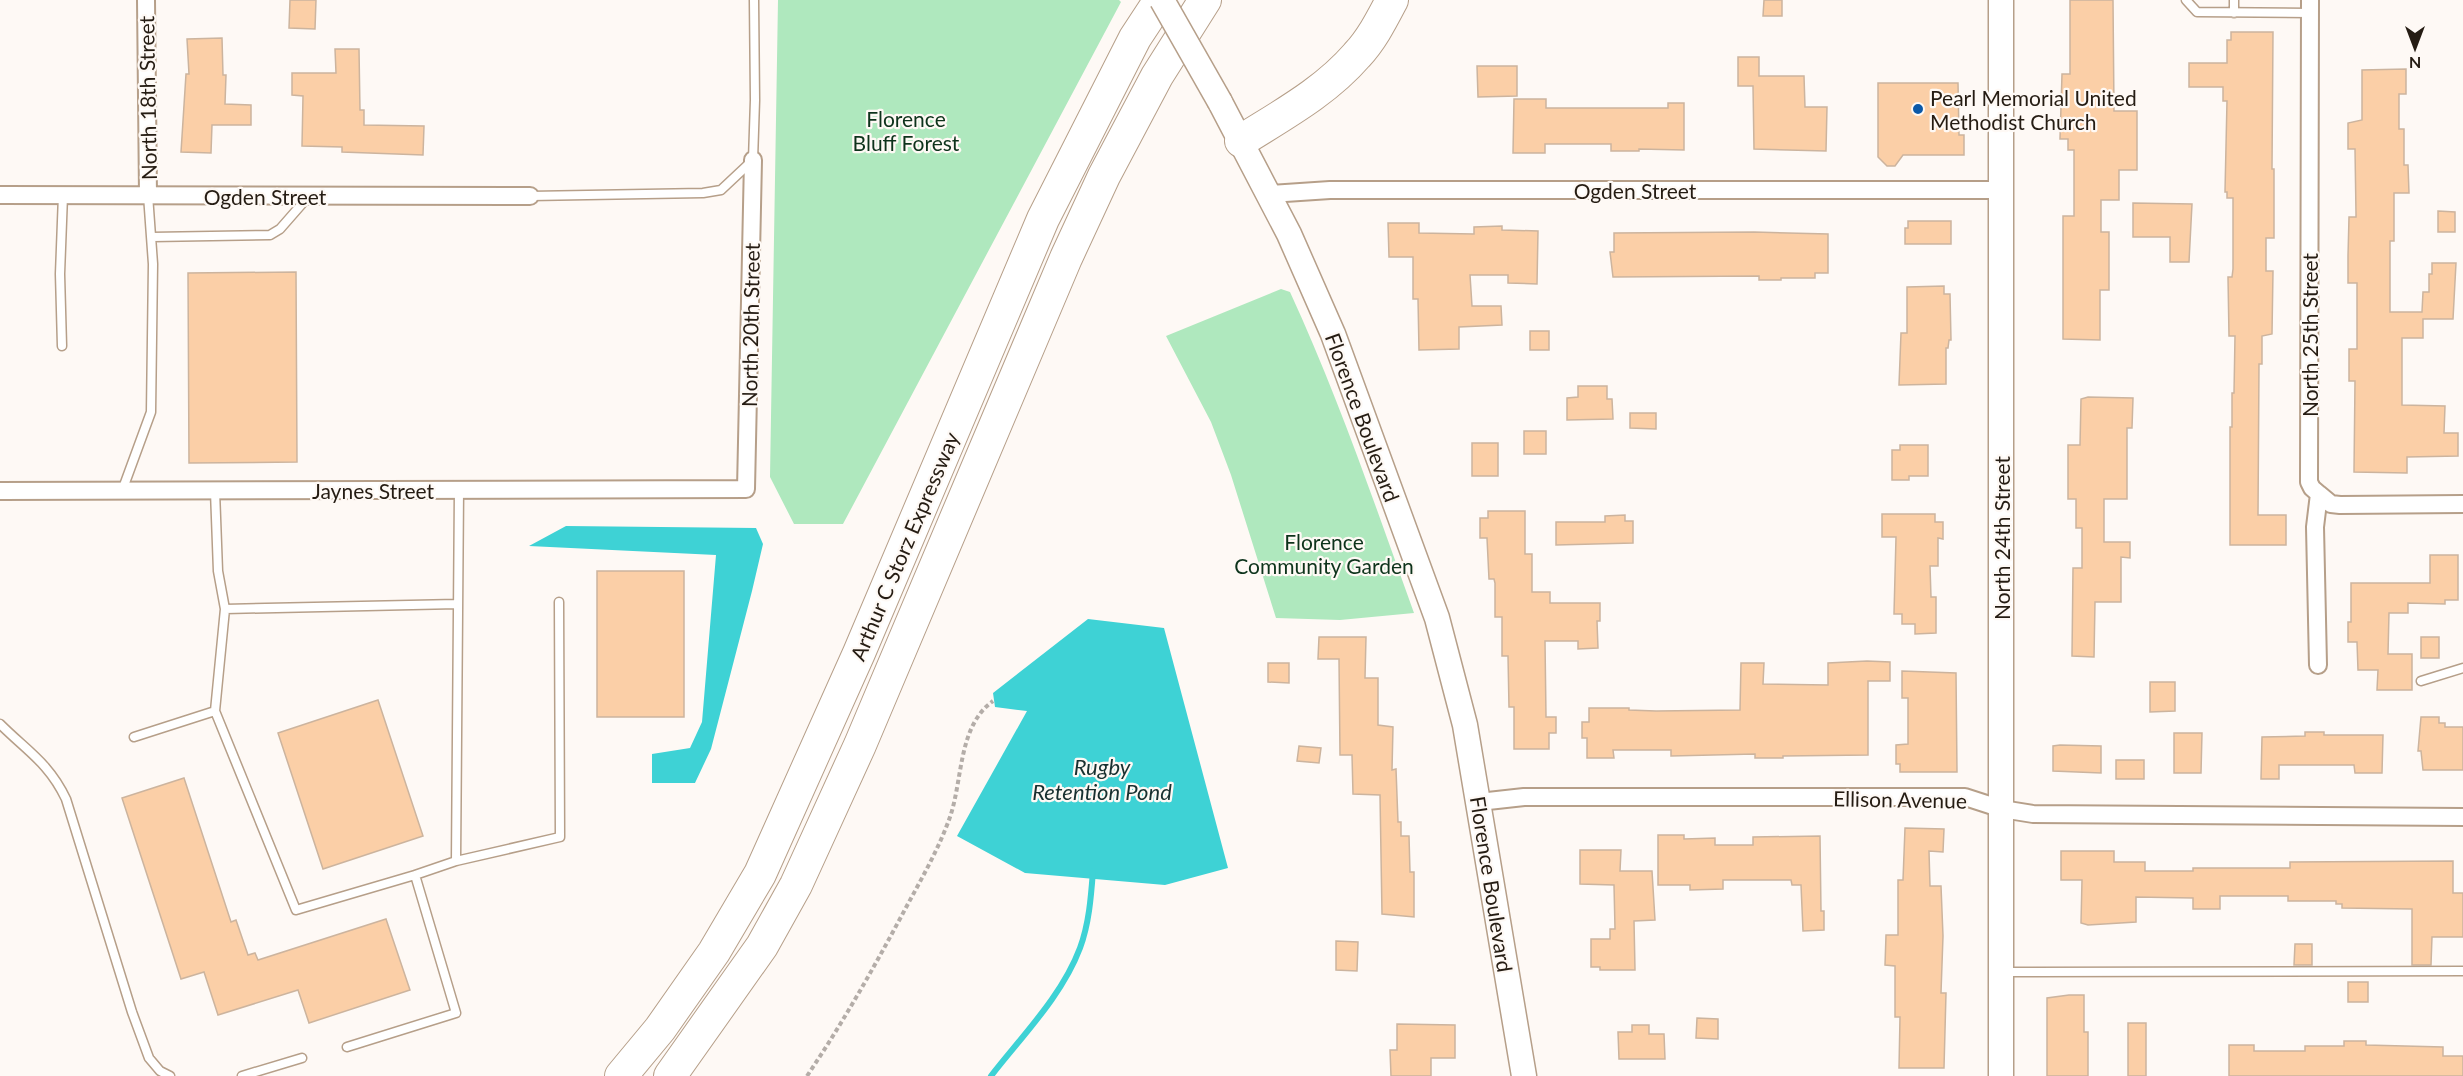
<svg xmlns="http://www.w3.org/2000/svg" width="2463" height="1076" font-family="Lato,sans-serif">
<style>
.green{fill:#afe8be}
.water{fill:#3ed2d5}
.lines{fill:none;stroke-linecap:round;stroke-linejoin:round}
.stream{stroke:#3ed2d5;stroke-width:6}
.building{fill:#fbcfa7;stroke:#ccb49e;stroke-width:1.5}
.lane-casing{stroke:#b69f89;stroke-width:11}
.street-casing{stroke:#b69f89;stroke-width:20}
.secondary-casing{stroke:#b69f89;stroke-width:27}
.highway-casing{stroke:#b69f89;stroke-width:34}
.path{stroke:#b4ada8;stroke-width:4;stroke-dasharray:4.5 3;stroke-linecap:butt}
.lane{stroke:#fff;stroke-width:8}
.street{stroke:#fff;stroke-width:16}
.secondary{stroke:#fff;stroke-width:24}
.highway{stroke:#fff;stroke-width:32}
.secondary-bridge-casing{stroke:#b69f89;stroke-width:27;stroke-linecap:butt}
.secondary-bridge{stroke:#fff;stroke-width:24}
.poi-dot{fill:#0c59a8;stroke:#fef9f5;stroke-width:2}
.labels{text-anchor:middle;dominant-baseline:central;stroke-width:4.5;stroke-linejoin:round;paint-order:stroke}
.poi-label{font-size:21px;fill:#251c13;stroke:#fef9f5;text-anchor:start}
.street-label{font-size:21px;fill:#251c13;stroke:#fef9f5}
.park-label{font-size:21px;fill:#0d331b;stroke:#fef9f5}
.water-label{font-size:22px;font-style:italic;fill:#183030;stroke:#fef9f5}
</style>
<rect width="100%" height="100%" fill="#fef9f5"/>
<path class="green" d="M778 0H1119L1121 2 843 524H794L770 477Z
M1281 289 1290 292C1338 396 1375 505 1414 613L1340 620 1276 618 1231 475 1211 422 1166 336Z"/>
<path class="water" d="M566 526 756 528 763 544 752 591 711 749 695 783H652V754L690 748 702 722 716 555 529 546Z
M1088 619 1164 628 1228 868 1165 885 1025 873 957 836 1027 711 995 707 993 693Z"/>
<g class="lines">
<path class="stream" d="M991 1076C1022 1036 1062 996 1080 948 1089 924 1091 897 1093 871"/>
</g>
<path class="building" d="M290 0H316L315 29 289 28Z
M1764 0H1782V16H1763Z
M2070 0H2113L2114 111H2137V170H2119V200H2101V232H2109V290H2100V340L2063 339V216H2074V150H2068V139H2060L2062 74H2070Z
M2231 32H2273L2272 169H2274V238H2266V271H2273L2272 334 2262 336V364H2259L2258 515H2286V545H2230V427H2232V393H2234L2235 336H2229L2228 277H2232L2233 269V198H2227V192H2225L2227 101H2223V87H2189V63H2227V40H2231Z
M222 38 223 75H226L225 104 251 105V125H212L211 153 181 152 186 74H189L187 39Z
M335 49H359L360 110H364V125L424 126 423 155 342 152V147L302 146 303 96 292 95V73H336Z
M1738 57H1759V76H1804L1805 107H1827L1826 151 1754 149 1753 86H1738Z
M1477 66H1517V96L1478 97Z
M2406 69V94H2399V129H2404V165H2408L2409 193H2394V241H2390V312H2422L2423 292H2429V274H2432V263H2456L2453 319H2423V338H2402V405L2445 406 2444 433H2458V456L2407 457V473L2354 472 2355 381H2349V349H2357V283H2348V256L2349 217H2356V214L2355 149H2348V123L2362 120V70Z
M1878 83H1958L1959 135H1964V155H1903L1895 166H1887L1878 157Z
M1514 99H1546V108H1668V103H1684V150L1639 149V151H1611V144H1545V153H1513Z
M2133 203 2192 204 2189 262H2170V237H2133Z
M2438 211 2455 212V232H2438Z
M1908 221H1951V244H1905V228H1908Z
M1388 223H1419V233L1474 234V227L1502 226V230L1538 231 1537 284 1508 283V275H1470L1472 306H1501L1502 325 1459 327V349L1419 350 1418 299H1413V257H1389Z
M1754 232 1828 234V273H1815V278H1781V280H1759V276L1613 277 1610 252H1614V233Z
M296 272 297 462 189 463 188 273Z
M1944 286V294H1950L1951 340H1949L1948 348H1946V384L1899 385 1901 333H1907V287Z
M1530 331H1549V350H1530Z
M1578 386H1607V399H1612L1613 419 1567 420V398L1578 397Z
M2088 397 2133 398 2132 428H2127V499H2104V542H2130V558L2121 557V602H2095L2094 657 2072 656 2073 568H2082V528H2076V499H2068V445H2080L2081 399Z
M1630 413H1656V429L1630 428Z
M1524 431H1546V454H1524Z
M1472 443H1498V476H1472Z
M1900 445H1928V476H1909V480H1892V450H1900Z
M1488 511H1525V554H1532V592H1550V603H1600V621H1597L1598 648 1578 649V641H1545L1546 717H1556V733H1549V749H1514V707H1509L1508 656H1502V617H1495V583L1494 579H1489L1487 538H1480V518H1488Z
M1882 514H1935V522H1943V539L1938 538V566H1930L1931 597H1936V633L1915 634V624H1902V614H1894L1896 537H1882Z
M1625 515V521H1633V543L1556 545V522H1605V516Z
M2430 555H2458V600H2445V604L2408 603V613H2389L2388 654H2412V690H2377L2378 670H2358L2357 642H2348V622H2351V583H2430Z
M597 571H684V717H597Z
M1319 637H1366L1365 678H1378V725L1393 727 1392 770 1396 769 1398 822H1401V836H1409L1410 872H1414V917L1382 914 1380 795 1353 794 1352 755H1340L1339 659H1318Z
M2421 637H2439V658H2421Z
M1867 661 1890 662V681H1868V755L1783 756V758H1755V754L1671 756V750H1613L1614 758H1587V738H1582V722H1589V708H1629V710L1656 711 1740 710 1741 663H1764L1763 684 1828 685V663Z
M1268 663H1289V683L1268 682Z
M1902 671 1956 673 1957 772H1900V764H1896V745L1908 744V698H1902Z
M2150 682H2175V711L2150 712Z
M378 700 423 836 323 869 278 733Z
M2421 717H2439V723H2445V727H2463V770H2423L2421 751H2418Z
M2305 732H2324V735H2383L2382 773H2355L2354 765H2279V779H2261L2262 737 2305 736Z
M2174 733H2202L2201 773H2174Z
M2060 745 2101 746V773L2053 771V746Z
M1299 746 1321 748 1319 763 1297 761Z
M2116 760H2144V779H2116Z
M184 778 231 922 236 920 248 955 255 953 258 960 386 919 410 990 309 1023 298 990 218 1015 204 972 181 979 122 798Z
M1905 828 1944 829 1943 852 1929 851 1930 886H1941L1943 936 1941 993H1946L1944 1068H1899L1900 1017H1895V966L1885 965 1886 935H1898V880H1903Z
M1658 835H1684V839L1715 838V845H1753V837L1820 836 1821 911H1824V930L1803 931 1801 885H1792L1791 880H1723V889L1690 890V885H1658Z
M1580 850H1621L1620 871H1652L1655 920 1634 921 1635 970H1600V967H1591V939H1610V929H1615L1614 885 1580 884Z
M2061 851H2114V862H2145V871H2193V868H2290V862L2453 861V893H2463V937H2432L2431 965H2412V909L2342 908V904H2336V901H2288V896H2220V909H2193V898L2136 897V922L2088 925 2081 923 2082 880H2061Z
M1336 941 1358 942 1357 971 1336 970Z
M2295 944H2312V965H2294Z
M2348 982H2368V1002H2348Z
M2069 995H2084V1032H2088V1076H2047V998Z
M1697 1018 1718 1019V1039L1696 1038Z
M2128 1023H2146V1076H2128Z
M1397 1024 1455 1025V1058H1431V1076H1391L1390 1050H1397Z
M1632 1025H1649V1034H1664L1665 1059H1619L1618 1032H1632Z
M2344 1041H2366V1045L2443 1047V1056H2463V1076H2229V1045H2254V1051H2305V1046H2344Z"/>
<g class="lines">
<defs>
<path id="lane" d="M2186 0 2197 12 2310 13
M2234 0V13
M530 196 703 193 721 190 753 160 755 100 754 0
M152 237 270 235 280 229 308 197
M62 346 60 274 63 195
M122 491 151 412 153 264 148 195
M215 491 218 571 225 609 215 711 296 910 415 875 456 1013 347 1047
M225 609 457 604
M2421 681 2463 668
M0 724C27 751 49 763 66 799L132 1012 149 1058 160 1071 170 1076
M134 737 215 711
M456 861 459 490
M415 875 456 861 560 837 559 602
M2001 972 2463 971
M242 1076 302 1058"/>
<path id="street" d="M146 0 148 195
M2310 0 2309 482 2312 488 2319 494 2315 527 2318 665
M1270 194 1330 190H2001
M0 195 530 196
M0 491 746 489 753 160
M2319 494 2331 504 2340 505 2463 504
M1479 802 1524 797H1965L2002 809 2033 814 2463 817"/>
<path id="secondary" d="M1220 102 1289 234 1333 334 1437 618 1465 725 1524 1076
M2001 1076V0"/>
<path id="highway" d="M1241 141C1282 115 1325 92 1357 55 1372 39 1382 19 1392 0
M621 1076 660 1029 714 952 760 874 859 653 1043 219 1135 38 1160 0
M670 1076 762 946 796 885 860 745 1066 258 1104 176 1157 76 1205 0"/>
</defs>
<use href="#lane" class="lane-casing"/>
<use href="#street" class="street-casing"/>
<use href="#secondary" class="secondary-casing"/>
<use href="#highway" class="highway-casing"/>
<path class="path" d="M807 1076C842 1024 872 971 902 915 919 883 938 851 950 817 963 779 958 726 993 701"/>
<use href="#lane" class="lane"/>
<use href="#street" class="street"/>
<use href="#secondary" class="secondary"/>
<use href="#highway" class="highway"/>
<defs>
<path id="secondary-bridge" d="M1162 0 1220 102"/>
</defs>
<use href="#secondary-bridge" class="secondary-bridge-casing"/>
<use href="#secondary-bridge" class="secondary-bridge"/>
</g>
<circle class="poi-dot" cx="1918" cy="109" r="6"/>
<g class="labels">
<g class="poi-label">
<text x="1930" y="97">Pearl Memorial United<tspan x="1930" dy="24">Methodist Church</tspan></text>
</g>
<g class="street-label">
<text transform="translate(147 98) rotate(-91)">North 18th Street</text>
<text x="1635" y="190">Ogden Street</text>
<text x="265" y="196">Ogden Street</text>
<text transform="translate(750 325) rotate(-89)">North 20th Street</text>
<text transform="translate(2309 335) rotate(-90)">North 25th Street</text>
<text transform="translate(1363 417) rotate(70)">Florence Boulevard</text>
<text x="373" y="490">Jaynes Street</text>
<text transform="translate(2001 538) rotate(-90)">North 24th Street</text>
<text transform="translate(904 546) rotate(-67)">Arthur C Storz Expressway</text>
<text transform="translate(1900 799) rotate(1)">Ellison Avenue</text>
<text transform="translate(1492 884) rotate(81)">Florence Boulevard</text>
</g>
<g class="park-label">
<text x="906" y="118">Florence<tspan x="906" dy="24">Bluff Forest</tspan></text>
<text x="1324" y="541">Florence<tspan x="1324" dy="24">Community Garden</tspan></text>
</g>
<g class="water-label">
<text x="1102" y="766">Rugby<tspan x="1102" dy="25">Retention Pond</tspan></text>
</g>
</g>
<g transform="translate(2415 48) rotate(180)" stroke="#fef9f5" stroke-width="4.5" paint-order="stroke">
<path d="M0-4.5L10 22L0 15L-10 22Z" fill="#251c13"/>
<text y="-9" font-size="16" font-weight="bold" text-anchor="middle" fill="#251c13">N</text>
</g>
</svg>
